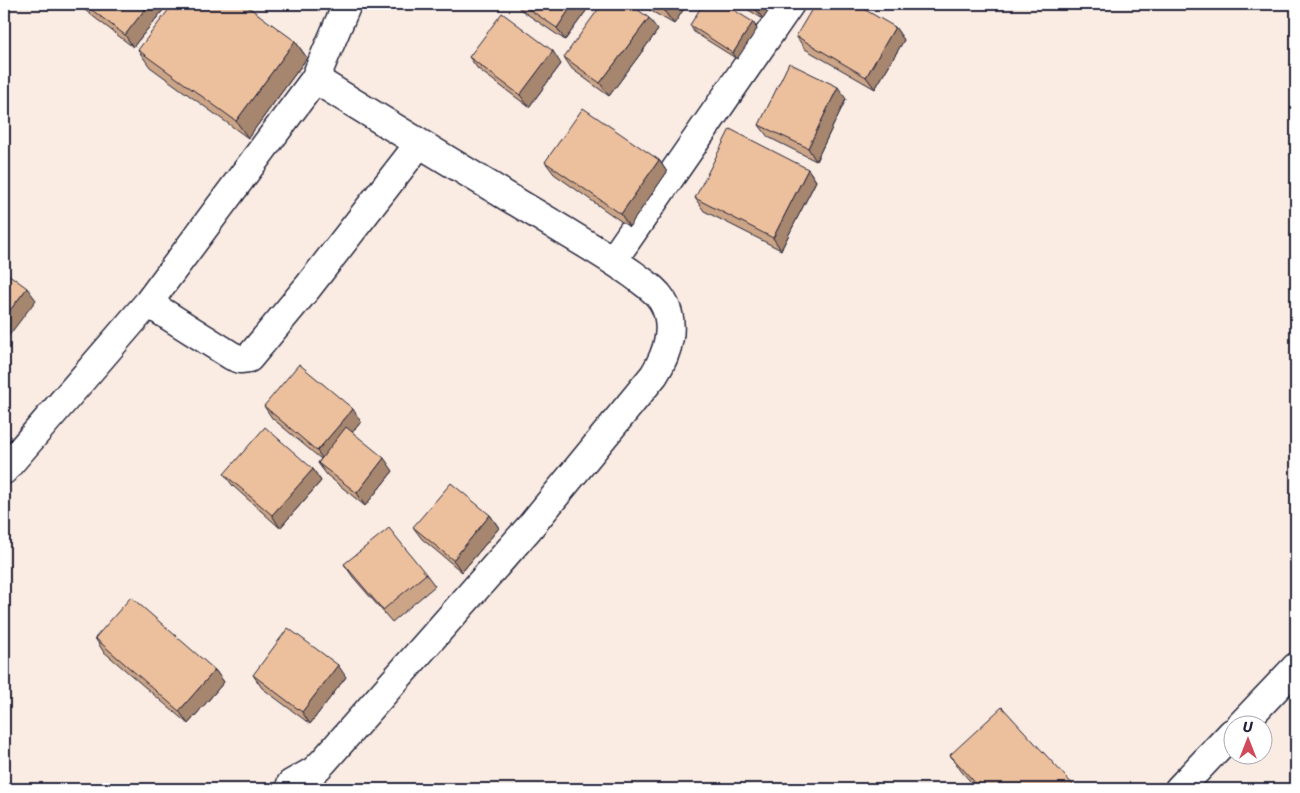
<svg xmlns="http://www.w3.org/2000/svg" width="1300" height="793" font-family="Sriracha,sans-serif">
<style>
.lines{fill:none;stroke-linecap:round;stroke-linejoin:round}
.street-casing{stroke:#22223b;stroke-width:31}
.street{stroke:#fff;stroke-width:28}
.wall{fill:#cca587;stroke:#22223b}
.shaded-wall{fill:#a6866e;stroke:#22223b}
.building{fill:#edc09d;stroke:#22223b}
</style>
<rect width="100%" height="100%" fill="#faece2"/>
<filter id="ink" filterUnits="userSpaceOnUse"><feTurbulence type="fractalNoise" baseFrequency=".02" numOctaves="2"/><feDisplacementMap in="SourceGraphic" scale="10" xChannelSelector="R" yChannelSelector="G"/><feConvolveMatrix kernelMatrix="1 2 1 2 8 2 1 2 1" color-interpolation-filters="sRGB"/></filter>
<g filter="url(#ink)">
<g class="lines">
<defs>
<path id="street" d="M613 260 790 4
M148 303 232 356 240 359 249 358 308 287 419 144
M4 470 148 303 315 79 347 4
M1240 726 1296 667
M291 784 314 771 323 762 529 528 654 375C668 353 677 324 662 300 655 289 644 283 634 275 606 255 577 239 548 221 470 174 392 127 315 79
M1179 789 1232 733"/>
</defs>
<use href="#street" class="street-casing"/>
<use href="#street" class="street"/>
</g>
<path class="wall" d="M77 4H168L133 47Z
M516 4H591L565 40 521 10Z
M643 4H687L674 24 646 8Z
M739 4H773L763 19Z
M753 22 757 29 737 59 694 32 690 25Z
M895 27 904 40 875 89 805 49 796 36Z
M658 30 609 96 572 69 564 57Z
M295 41 307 58 248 138 150 67 138 50Z
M469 57 561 64 529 107 478 69Z
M846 99 816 161 768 137 759 125Z
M659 160 667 172 629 227 554 174 545 162Z
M808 169 816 181 781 250 704 211 695 198Z
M264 406 361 422 352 432 393 471 365 506 327 475 318 463 321 459 272 418Z
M313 469 321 481 280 528 233 486 224 474Z
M490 515 499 528 462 572 422 539 413 527Z
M344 564 426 574 435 586 392 622 353 577Z
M95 638 215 670 224 682 188 724 103 651Z
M253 675 346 677 310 724 262 688Z
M950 755 1075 787 1076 789H977L962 772Z"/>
<path class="shaded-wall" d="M149 4H168L133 47 125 35Z
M573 4H591L565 40 557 28Z
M670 4H687L674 24 665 12Z
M756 4H773L763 19 754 7Z
M649 18 658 30 609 96 600 83Z
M753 22 757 29 737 59 733 53Z
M895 27 904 40 875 89 866 77Z
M295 41 307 58 248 138 236 121Z
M553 51 561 64 529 107 520 95Z
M838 87 846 99 816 161 808 148Z
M659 160 667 172 629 227 621 214Z
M808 169 816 181 781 250 773 238Z
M27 288 36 300 4 342V318Z
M353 409 361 422 326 464 317 451Z
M384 458 393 471 365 506 357 493Z
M313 469 321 481 280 528 272 515Z
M490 515 499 528 462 572 453 560Z
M338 665 346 677 310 724 302 712Z
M215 670 224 682 188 724 179 711Z"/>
<path class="building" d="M84 4H149L125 35Z
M173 4H244L295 41 236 121 138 50Z
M521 4H573L557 28Z
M602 4H630L649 18 600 83 564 57Z
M652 4H670L665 12Z
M703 4H724L753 22 733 53 690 25Z
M749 4H756L754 7Z
M815 4H855L895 27 866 77 796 36Z
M502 13 553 51 520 95 469 57Z
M789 63 838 87 808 148 759 125Z
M583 108 659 160 621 214 545 162Z
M730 129 808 169 773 238 695 198Z
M4 271 27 288 4 318Z
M299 364 353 409 317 451 264 406Z
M265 427 313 469 272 515 224 474Z
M346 427 384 458 357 493 318 463Z
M451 483 490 515 453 560 413 527Z
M389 528 426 574 383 610 344 564Z
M131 597 215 670 179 711 95 638Z
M288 628 338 665 302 712 253 675Z
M1002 707 1075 787 1072 789H981L950 755Z"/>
</g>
<rect width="1300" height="793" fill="none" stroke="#fff" stroke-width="20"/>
<rect x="10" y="10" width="1280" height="773" fill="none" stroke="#22223b" stroke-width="2" filter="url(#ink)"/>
<g transform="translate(1248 740)"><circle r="24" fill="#ffffff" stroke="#a7a7b1"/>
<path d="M0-4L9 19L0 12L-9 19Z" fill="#d1495b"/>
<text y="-8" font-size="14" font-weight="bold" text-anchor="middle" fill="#22223b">U</text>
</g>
</svg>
